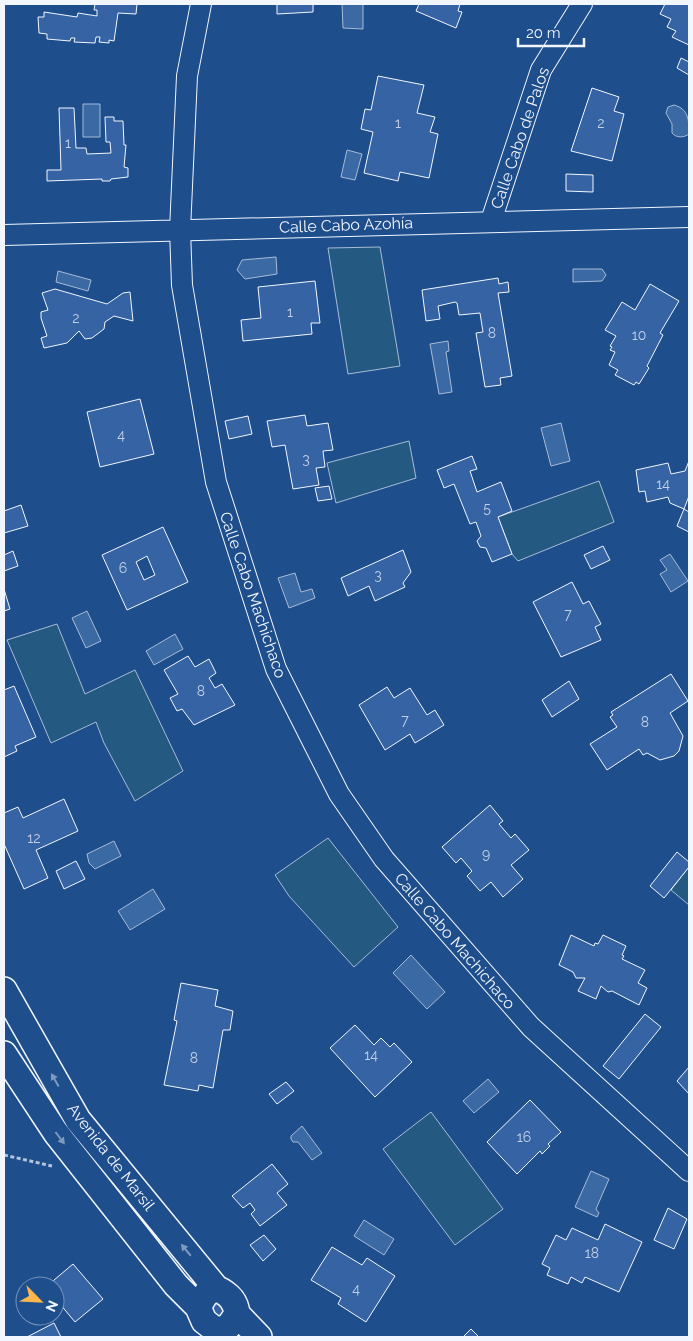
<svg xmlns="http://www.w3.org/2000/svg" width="693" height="1341" font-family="Raleway,sans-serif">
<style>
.green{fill:#245a82;stroke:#a8bbd7}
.water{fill:#3b69a3;stroke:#a8bbd7}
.building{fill:#3563a3;stroke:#f2f6ff;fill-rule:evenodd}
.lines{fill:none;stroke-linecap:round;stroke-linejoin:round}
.minor-casing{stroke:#f2f6ff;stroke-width:22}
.tertiary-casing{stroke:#f2f6ff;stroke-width:28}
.path{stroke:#b3c4dc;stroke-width:3;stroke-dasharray:4 2.5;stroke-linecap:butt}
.minor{stroke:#1f4e8c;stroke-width:20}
.tertiary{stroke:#1f4e8c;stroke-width:25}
.oneway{fill:#7e9ac0}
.labels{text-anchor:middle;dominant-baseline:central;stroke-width:4;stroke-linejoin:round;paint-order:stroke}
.number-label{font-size:14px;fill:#c3d1e8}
.street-label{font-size:16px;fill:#f2f6ff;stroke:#1f4e8c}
</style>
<rect width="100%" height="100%" fill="#1f4e8c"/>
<path class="green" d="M380 247 400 366 348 374 328 248Z
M409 441 416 478 336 503 327 463Z
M599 481 614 522 518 561 512 554 498 517Z
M57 624 85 694 135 670 183 771 135 801 104 743 96 722 51 743 7 640Z
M328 838 398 927 354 967 289 896 275 875Z
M689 867V905L671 890Z
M431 1112 503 1209 455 1245 383 1149Z"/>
<path class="water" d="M342 4H363V29L343 28Z
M83 104H100V137H83Z
M674 105C689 109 689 121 689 134 684 138 676 138 672 133V124L666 113 668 107Z
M347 150 362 154 355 180 341 177Z
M276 257 277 274 245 279 237 270 242 260Z
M573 269H602L606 275 602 281 573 282Z
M58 271 91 280 88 291 56 282Z
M448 341 449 351 446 352 452 392 439 394 430 344Z
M561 423 570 461 551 466 541 428Z
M670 554 688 581 671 592 660 574 667 570 660 560Z
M295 573 301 592 312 589 315 598 289 608 278 578Z
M87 611 101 641 86 648 72 618Z
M175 634 183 649 154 665 146 651Z
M114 841 121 856 95 869 89 863 87 854Z
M153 889 165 909 130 930 118 911Z
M411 955 445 992 427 1009 393 973Z
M488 1079 499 1092 474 1113 463 1101Z
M302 1126 322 1153 312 1160 298 1142H293L291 1139V1136Z
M591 1171 609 1179 596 1209 599 1213 597 1217 575 1207Z
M364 1220 394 1239 384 1255 354 1236Z"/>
<path class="building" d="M95 4H137L136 14 118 13 114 41 109 40V43L99 42 100 37H96L95 43 74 42 75 38H71L70 41 47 39V34L39 33 38 17H44V12L77 17 78 13 97 16V10H94Z
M277 4H313V12L277 14Z
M419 4H460L458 11 462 12 456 28 416 11Z
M665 4H689V45L672 37 676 31 667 27 671 19 660 14Z
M681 58 689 62V75L677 68Z
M378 76 424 85 417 113 435 117 430 132 438 134 429 178 400 172 398 181 364 173 373 132 361 129 365 109 371 110Z
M592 88 619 97 614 111 624 114 612 161 571 151Z
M59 108H74L76 148H86L87 154 111 153 110 142H106L105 117H114V121H123L124 145H126L124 167 128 168V177L111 179 110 181H102V179L47 181V170H61Z
M566 174 593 175V192L566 191Z
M498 278 499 284 508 282 509 292 498 293 512 376 500 378 501 385 485 387 476 333 483 332 480 313 459 315 457 303 455 302 438 306 440 319 426 321 422 290Z
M315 281 320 323H311L312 334 243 341 241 320 261 318 258 287Z
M650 284 679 301 660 333 663 335 647 366 649 368 639 384 636 382 634 385 615 375 618 370 609 365 615 352 610 350 612 347 610 346 616 336 605 330 622 302 635 310Z
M55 289 107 304 123 293 130 292 133 321 114 316 105 322 104 329 92 338 85 339 79 331 67 343 44 348 41 338 47 336 41 318V312L48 310 42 293Z
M140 399 154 454 100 467 87 412Z
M305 415 307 426 328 423 333 450 323 451 325 467 316 468 319 485 293 489 285 445 272 447 267 421Z
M248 416 252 434 229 439 225 421Z
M472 456 477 469 470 471 477 492 501 482 512 511 498 517 512 554 492 562 486 548 480 547 477 541 481 536 476 522 470 524 454 484 444 488 437 470Z
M689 461V496L684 509 670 503 668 497 647 502 645 491 639 492 636 470 668 463 671 474 685 471Z
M329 486 332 499 318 501 315 488Z
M21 505 28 526 4 533V511Z
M684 509 689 512V532L677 526Z
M163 527 188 582 127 610 102 555ZM147 556 155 575 144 580 136 562Z
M603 546 610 560 591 569 584 555Z
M403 550 411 572 403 583 405 587 375 601 369 586 348 596 341 578Z
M13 551 18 566 4 571V555Z
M572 582 583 604 589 601 601 624 595 627 601 640 561 657 533 602Z
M4 589 10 609 4 611Z
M188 656 195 667 209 659 216 673 209 678 215 688 222 684 235 705 194 725 182 709 177 711 170 698 178 694 164 670Z
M671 674 688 701 670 713 683 736 679 751 674 756 660 760 647 753 643 755 639 749 607 770 590 744 617 727 610 717 613 715 611 712Z
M569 681 579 699 552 717 542 700Z
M14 686 36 737 15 746 17 751 4 757V690Z
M387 687 394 698 410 688 427 715 435 710 444 725 415 743 410 734 385 750 359 705Z
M64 799 78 831 36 850 48 878 24 889 4 844V813L18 807 23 818Z
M490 805 503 821 499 824 511 838 515 834 529 850 511 865 523 879 503 897 491 882 480 891 467 876 472 871 461 858 456 863 442 847Z
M677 852 689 862V867L664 898 650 886Z
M76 861 85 879 64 889 56 871Z
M571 935 594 946 595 943 598 944 603 935 626 946 622 955 624 956 622 959 645 970 638 983 647 988 639 1005 612 991 608 992 601 986 596 999 578 991 585 978H576L573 972 559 965Z
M181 983 218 990 215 1006 233 1011 230 1030H223L213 1088 199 1085 198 1091 164 1085 177 1021 174 1020Z
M645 1014 661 1027 619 1079 603 1066Z
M355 1025 374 1045 381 1038 390 1047 394 1043 412 1062 375 1097 330 1048Z
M689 1067V1094L677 1081Z
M286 1082 294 1091 277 1104 269 1094Z
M530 1100 561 1132 548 1144 550 1146 542 1154 540 1151 517 1174 487 1142Z
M272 1164 288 1184 277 1193 287 1205 260 1226 251 1214 255 1210 250 1203 243 1208 232 1196Z
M668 1208 687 1219 674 1249 654 1240Z
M605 1224 642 1242 619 1292 585 1277 582 1283 571 1277 568 1284 547 1275 550 1268 542 1264 556 1235 566 1240 572 1228 598 1240Z
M264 1235 276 1249 263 1261 250 1245Z
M332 1247 362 1265 367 1258 395 1276 366 1322 338 1304 341 1298 311 1280Z
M73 1264 103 1299 75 1322 55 1298V1286H47Z
M215 1301 228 1307 222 1319 210 1313Z
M54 1323 61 1337H27Z
M471 1329 479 1337H463Z"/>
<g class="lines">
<defs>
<path id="minor" d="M201 4 187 76 180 230 182 285 216 482 276 669 339 794 384 859 531 1027 689 1171
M491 221 541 70 582 4
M4 235 689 217"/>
<path id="tertiary" d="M4 990 78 1120 216 1288
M4 1054 56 1133 176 1285 198 1307
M216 1288C229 1294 236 1301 237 1314L229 1326 217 1331 204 1321 198 1307 206 1294Z
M237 1314 259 1337"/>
</defs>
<use href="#minor" class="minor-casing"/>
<use href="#tertiary" class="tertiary-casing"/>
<path class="path" d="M4 1155 52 1166"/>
<use href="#minor" class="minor"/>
<use href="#tertiary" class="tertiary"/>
</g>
<defs><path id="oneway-solid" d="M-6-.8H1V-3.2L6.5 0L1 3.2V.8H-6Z" transform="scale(1.25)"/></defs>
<g class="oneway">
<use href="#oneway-solid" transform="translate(55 1080) rotate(-120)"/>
<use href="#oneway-solid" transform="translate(60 1138) rotate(53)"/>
<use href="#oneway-solid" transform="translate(186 1250) rotate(-130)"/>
</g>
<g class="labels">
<g class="number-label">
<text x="398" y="123">1</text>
<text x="601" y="123">2</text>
<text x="68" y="143">1</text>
<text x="290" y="312">1</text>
<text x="76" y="318">2</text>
<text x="492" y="333">8</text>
<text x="639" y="335">10</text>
<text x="121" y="435">4</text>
<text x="306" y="459">3</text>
<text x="663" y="484">14</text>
<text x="487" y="508">5</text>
<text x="123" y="568">6</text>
<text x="378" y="575">3</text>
<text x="568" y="614">7</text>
<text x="201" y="691">8</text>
<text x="405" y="720">7</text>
<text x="645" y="722">8</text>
<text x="34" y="838">12</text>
<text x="486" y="854">9</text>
<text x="371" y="1055">14</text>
<text x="194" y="1058">8</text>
<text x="524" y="1137">16</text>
<text x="592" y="1253">18</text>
<text x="356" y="1289">4</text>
</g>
<g class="street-label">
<text transform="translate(520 138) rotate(-71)">Calle Cabo de Palos</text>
<text transform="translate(346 225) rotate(-2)">Calle Cabo Azohía</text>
<text transform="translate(253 595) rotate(71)">Calle Cabo Machichaco</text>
<text transform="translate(455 941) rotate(49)">Calle Cabo Machichaco</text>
<text transform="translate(111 1157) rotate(52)">Avenida de Marsil</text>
</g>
</g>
<rect width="693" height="1341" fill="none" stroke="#f2f6ff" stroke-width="10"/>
<g transform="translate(40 1301) rotate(114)"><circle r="24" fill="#1f4e8c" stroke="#7391ba"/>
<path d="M0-4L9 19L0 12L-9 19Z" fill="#ffb74d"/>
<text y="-8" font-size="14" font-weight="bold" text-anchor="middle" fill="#f2f6ff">N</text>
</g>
<path d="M518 38v8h66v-8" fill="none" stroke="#f2f6ff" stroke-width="2.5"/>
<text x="526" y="38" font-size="15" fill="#f2f6ff" stroke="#1f4e8c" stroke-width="4" paint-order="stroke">20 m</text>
</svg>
